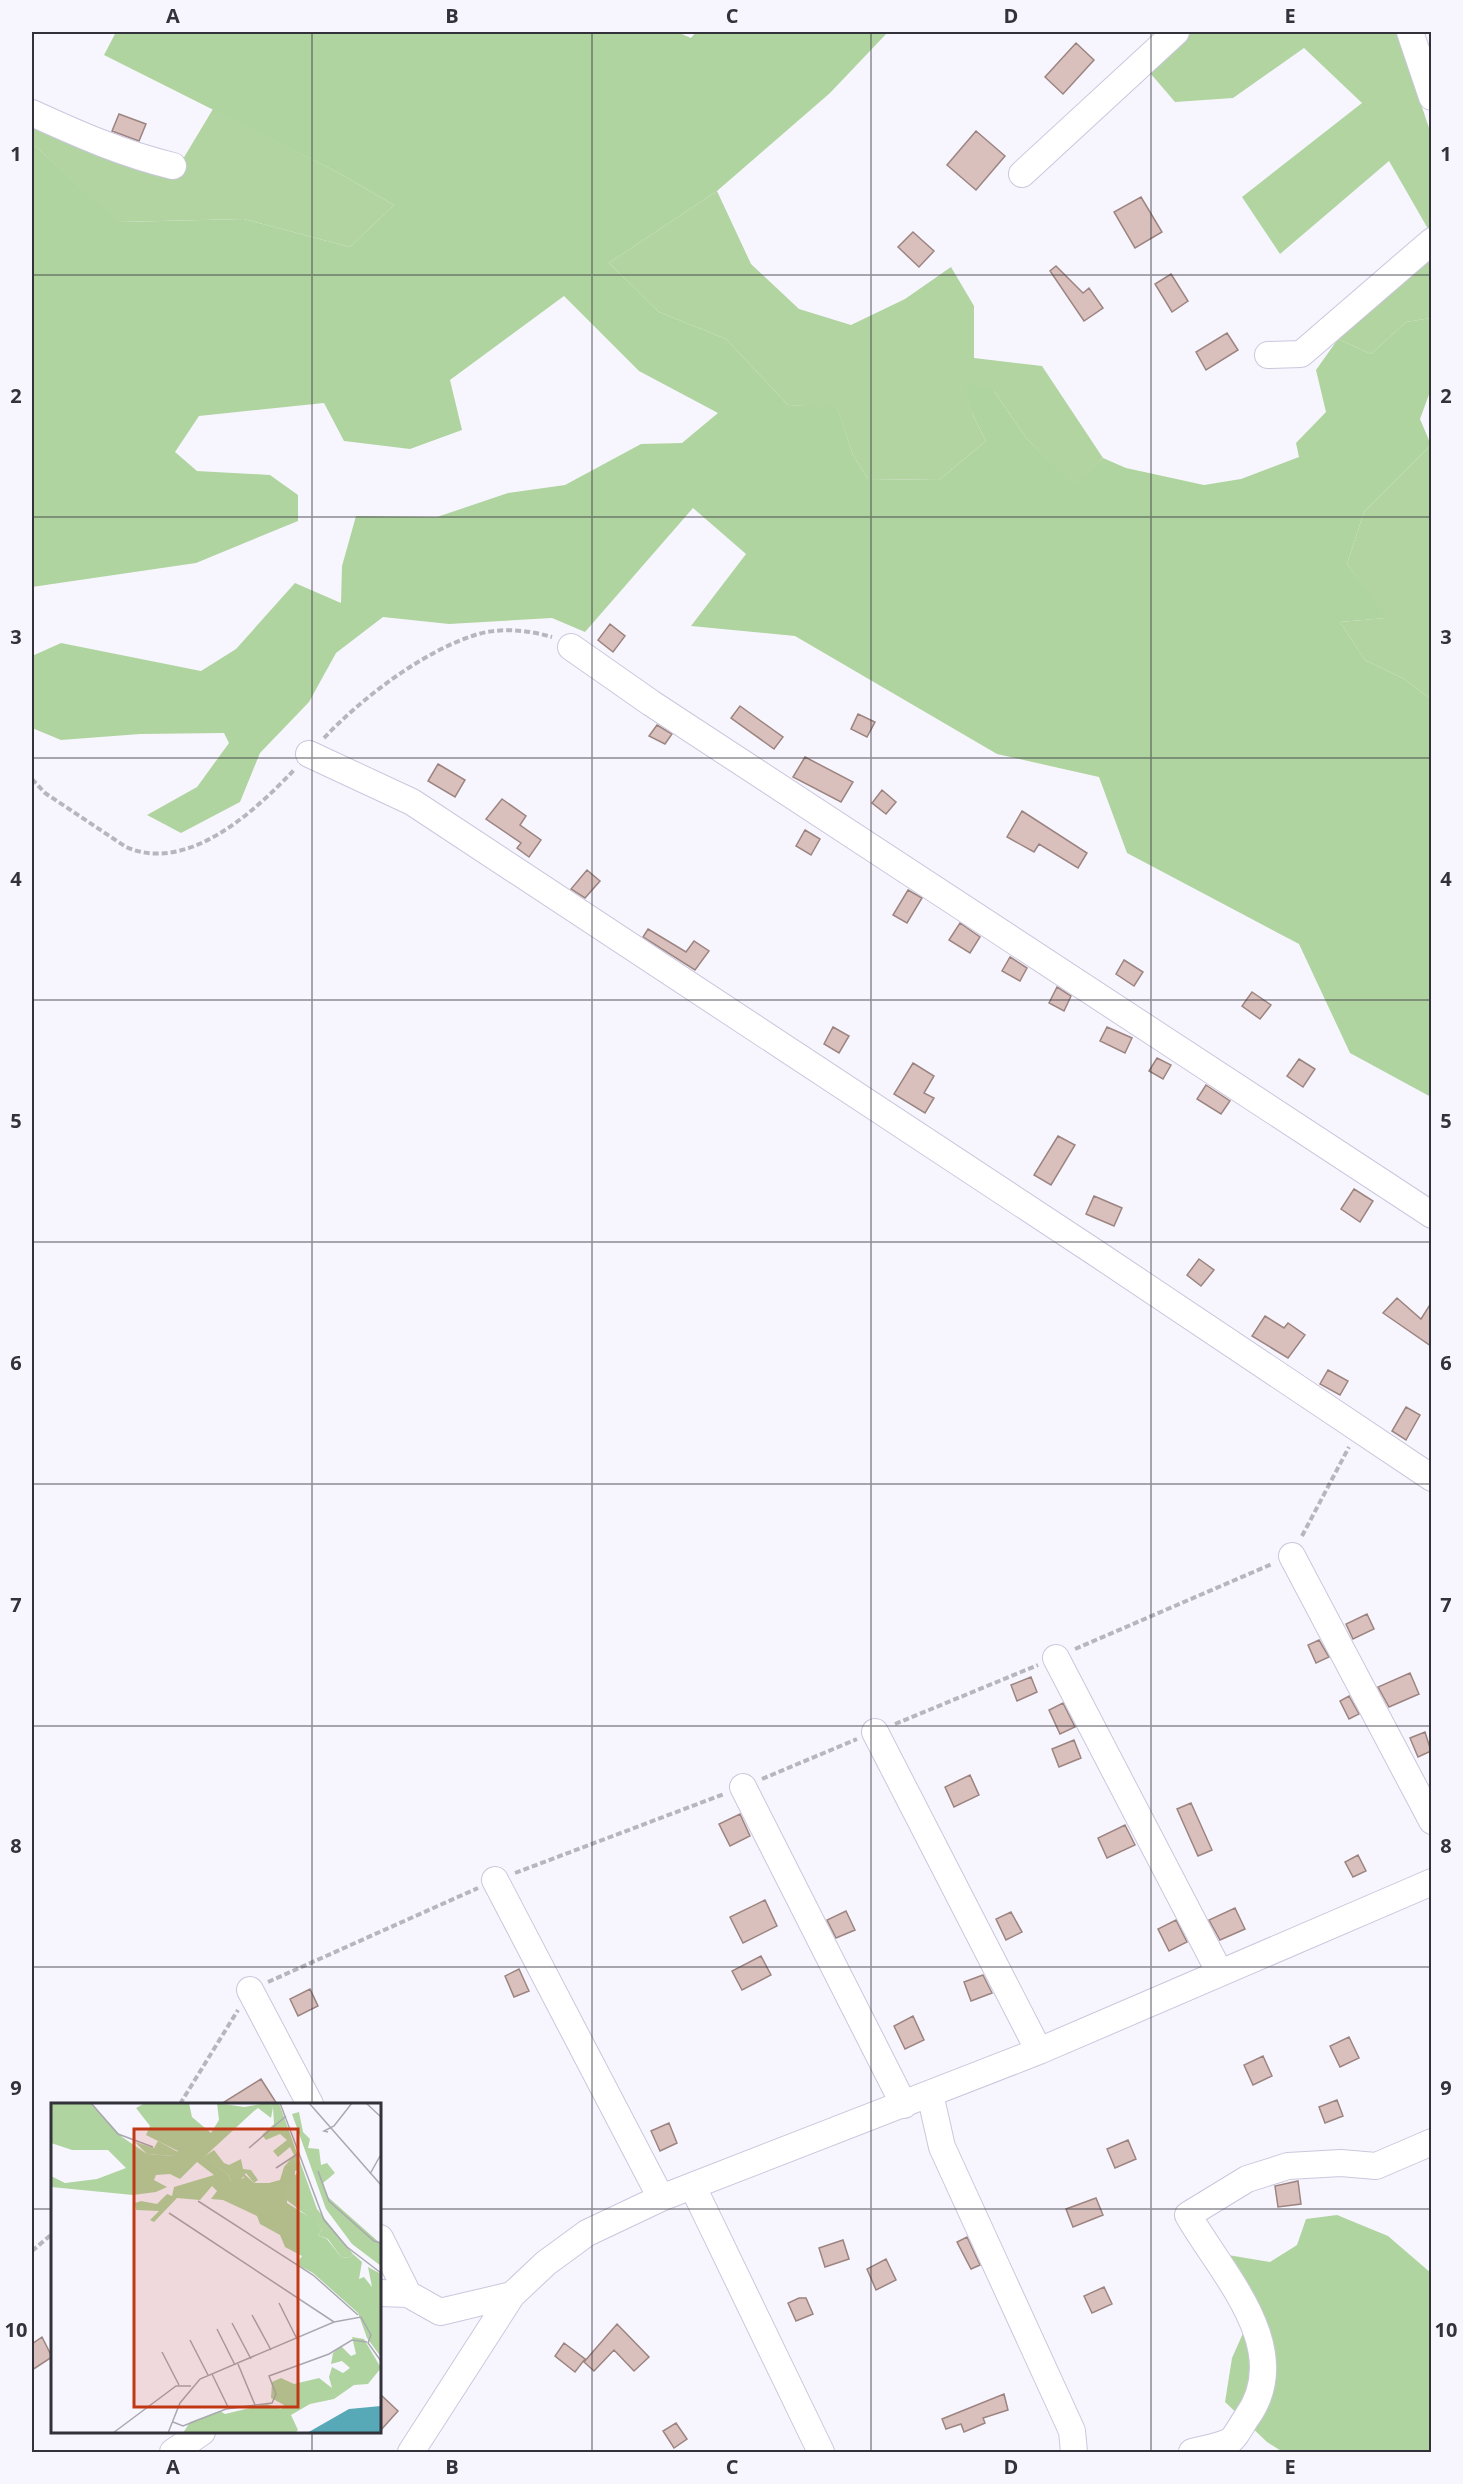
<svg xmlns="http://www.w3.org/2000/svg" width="1463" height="2484" font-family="'Open Sans',sans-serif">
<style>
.green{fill:#b1d4a0}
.forest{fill:#b0d49f}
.building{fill:#dac0bc;stroke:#9c8480;stroke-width:1.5}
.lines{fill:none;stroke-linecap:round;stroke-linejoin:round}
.minor-casing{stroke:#cac7dd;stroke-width:28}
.path{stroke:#b7b6bf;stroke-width:4;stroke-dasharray:6 3;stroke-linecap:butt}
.minor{stroke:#fff;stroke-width:26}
.grid{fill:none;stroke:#33323a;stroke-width:1.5;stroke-opacity:0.55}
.inset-road{fill:none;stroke:#a9a8b0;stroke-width:1.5}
.view{fill:#c13815;fill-opacity:0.15;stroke:#c13815;stroke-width:3}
.inset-edge{fill:none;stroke:#33323a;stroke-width:3}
.neatline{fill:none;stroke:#33323a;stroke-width:2}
.grid-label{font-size:20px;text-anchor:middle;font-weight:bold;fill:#33323a}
</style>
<rect width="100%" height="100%" fill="#f7f6ff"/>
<path class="green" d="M1169 32H1397L1431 134V318L1406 322 1371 354 1338 339 1431 234 1389 161 1280 254 1242 197 1362 103 1304 48 1233 98 1175 102 1139 60Z
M213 109 339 173 394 205 350 247 244 219 118 222 32 143V120L177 169Z
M717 191 751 264 799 309 851 325 905 299 951 267 974 306V358L1042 366 1103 458 1074 486 1027 439 994 391 972 413 986 441 939 480 868 479 853 455 837 408 788 405 726 339 659 312 609 263Z
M1431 445V699L1404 679 1365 660 1340 622 1386 618 1347 564 1364 512Z"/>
<path class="forest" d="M116 32H677L691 38 696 32H888L830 93 717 191 609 263 659 312 726 339 788 405 837 407 853 455 868 479 939 480 986 441 972 413 966 382 994 391 1027 439 1074 485 1103 458 1126 468 1204 485 1241 479 1299 457 1296 443 1326 412 1316 370 1338 339 1371 354 1406 322 1431 318V389L1420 419 1431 445 1364 512 1347 564 1387 618 1340 622 1365 660 1404 679 1431 699V1097L1350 1053 1299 944 1127 853 1099 777 997 754 795 636 691 626 746 554 693 508 585 632 552 618 449 624 383 617 336 653 309 702 260 753 240 802 181 833 147 815 197 787 229 743 224 733 140 734 61 740 32 728V656L61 643 201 671 236 649 295 583 341 603 342 566 356 516 437 517 508 493 565 485 641 444 682 443 718 413 639 371 564 296 450 380 462 430 410 449 344 441 324 403 199 416 175 452 197 471 270 475 298 495V521L196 563 32 587V143L119 222 244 219 350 247 394 205 339 173 104 55Z
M1337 2215 1388 2236 1431 2273V2452H1283L1267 2442 1225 2402 1232 2358 1248 2322 1228 2255 1270 2262 1297 2245 1306 2219Z"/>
<path class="building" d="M1076 43 1094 60 1063 94 1045 77Z
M119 114 146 124 139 141 112 131Z
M976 131 1005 156 976 190 947 165Z
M1141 197 1162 232 1135 248 1114 212Z
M913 232 934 251 919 267 898 247Z
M1056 266 1083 293 1089 288 1103 308 1084 321 1050 271Z
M1171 274 1188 301 1172 312 1155 284Z
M1227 333 1238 350 1206 370 1196 352Z
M610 624 625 636 613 652 598 640Z
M740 706 783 737 774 749 731 718Z
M858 714 875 722 867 737 851 729Z
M657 725 672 734 665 744 649 736Z
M805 757 853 782 841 802 793 777Z
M438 764 465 780 455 797 428 781Z
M882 790 896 802 886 814 872 803Z
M502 799 526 816 520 825 541 840 529 857 517 848 521 843 486 819Z
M1022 811 1087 853 1078 868 1039 844 1034 852 1007 837Z
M805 830 820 839 811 855 796 846Z
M587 870 600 881 585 898 571 889Z
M908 890 922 898 907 923 893 915Z
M960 923 980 937 970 953 949 940Z
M648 929 686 952 694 941 709 951 695 970 643 937Z
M1010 957 1027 968 1020 981 1002 971Z
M1124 960 1143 972 1134 986 1116 974Z
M1057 987 1071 996 1064 1011 1049 1003Z
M1252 992 1271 1005 1260 1019 1242 1006Z
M833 1027 849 1036 839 1053 824 1044Z
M1107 1027 1132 1038 1125 1053 1100 1041Z
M1157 1058 1171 1065 1163 1079 1149 1071Z
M1299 1059 1315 1069 1303 1087 1287 1076Z
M913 1063 934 1076 924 1093 934 1098 925 1113 894 1094Z
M1206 1085 1230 1101 1221 1114 1197 1099Z
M1058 1136 1075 1145 1051 1185 1034 1175Z
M1354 1189 1373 1201 1360 1222 1341 1209Z
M1094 1196 1122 1208 1114 1226 1086 1214Z
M1199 1259 1214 1270 1201 1286 1187 1275Z
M1397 1298 1421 1319 1431 1303V1346L1383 1313Z
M1265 1316 1284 1328 1288 1323 1305 1335 1288 1358 1252 1336Z
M1328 1370 1348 1381 1340 1395 1320 1384Z
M1406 1407 1420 1415 1406 1440 1392 1431Z
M1367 1614 1374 1629 1353 1639 1346 1624Z
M1319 1640 1329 1657 1316 1663 1308 1645Z
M1410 1673 1419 1694 1389 1707 1378 1687Z
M1031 1677 1037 1692 1017 1701 1011 1685Z
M1349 1696 1359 1714 1349 1719 1340 1701Z
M1063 1703 1075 1727 1060 1734 1049 1710Z
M1425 1732 1431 1751 1418 1757 1410 1738Z
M1074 1740 1081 1758 1059 1767 1052 1749Z
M970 1775 979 1795 954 1807 945 1787Z
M1191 1803 1212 1850 1198 1856 1177 1809Z
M740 1814 750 1836 730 1846 719 1824Z
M1125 1825 1135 1845 1107 1858 1098 1838Z
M1358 1855 1366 1871 1353 1877 1345 1862Z
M765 1900 777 1926 743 1943 730 1917Z
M1235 1908 1245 1929 1220 1940 1209 1920Z
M846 1911 855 1930 836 1938 827 1920Z
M1011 1912 1022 1932 1006 1940 996 1919Z
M1176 1920 1187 1942 1169 1951 1158 1929Z
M761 1956 771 1975 742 1990 732 1971Z
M519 1969 529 1991 514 1997 505 1976Z
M983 1975 992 1993 971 2001 964 1982Z
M310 1989 318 2006 298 2016 290 1999Z
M913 2016 924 2040 905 2049 894 2026Z
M1349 2037 1359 2058 1340 2067 1330 2046Z
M1263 2056 1272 2076 1253 2085 1244 2065Z
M261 2079 277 2104H221Z
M1337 2100 1343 2116 1325 2123 1319 2107Z
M669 2123 677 2143 660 2151 651 2131Z
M1128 2140 1136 2159 1115 2168 1107 2149Z
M1298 2181 1301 2204 1278 2207 1275 2186Z
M1096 2198 1103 2215 1073 2227 1066 2209Z
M967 2237 980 2265 971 2269 957 2242Z
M843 2240 849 2259 825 2267 819 2248Z
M886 2259 896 2280 876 2290 867 2269Z
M1104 2287 1112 2304 1092 2313 1084 2296Z
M799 2298H806L813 2314 796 2321 788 2303Z
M617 2324 649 2357 634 2371 614 2350 594 2371 584 2362Z
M42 2337 52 2357 32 2370V2344Z
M564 2343 585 2359 575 2372 555 2356Z
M380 2394 398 2411 380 2431Z
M1004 2394 1008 2410 983 2418 985 2423 964 2432 961 2424 946 2429 942 2419Z
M676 2423 687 2439 674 2448 663 2431Z"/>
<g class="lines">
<defs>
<path id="minor" d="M1410 32 1432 97
M32 113C78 134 123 154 173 166
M1022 174 1176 32
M1268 355 1301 354 1432 241
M571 647 651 703 1432 1215
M309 754 412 802 1096 1253 1432 1478
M1292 1556 1432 1821
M1056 1658 1220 1973
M875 1732 1039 2051
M743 1787 904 2105
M495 1880 661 2198
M250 1990 310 2104
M930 2094 942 2147 1072 2431 1074 2452
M693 2187 821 2452
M380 2238 408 2294
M380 2293 408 2294 440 2312 512 2295
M173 2452 202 2432
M411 2452 512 2295 546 2263 587 2233 661 2198 1039 2051 1432 1882
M1192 2452C1203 2449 1217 2447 1228 2442 1235 2439 1242 2424 1247 2417 1296 2349 1221 2273 1188 2215L1247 2179 1288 2166 1341 2163 1376 2166 1432 2142"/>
</defs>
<use href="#minor" class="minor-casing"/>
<path class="path" d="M324 738C362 698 422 652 475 635 500 627 528 630 552 637
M32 779 45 793 126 847C188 874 255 811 294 770
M1302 1536 1349 1447
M1075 1649 1272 1564
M895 1724 1038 1665
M762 1779 857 1739
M515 1873 724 1794
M268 1982 478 1888
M180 2104 238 2010
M32 2251 52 2234"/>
<use href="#minor" class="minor"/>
</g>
<path class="grid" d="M312 32V2104M592 32V2452M871 32V2452M1151 32V2452M32 275H1432M32 517H1432M32 758H1432M32 1000H1432M32 1242H1432M32 1484H1432M32 1726H1432M32 1967H1432M32 2209H52M380 2209H1432M312 2432V2452"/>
<g transform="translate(51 2103)">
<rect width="330" height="330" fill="#f7f6ff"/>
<path d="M216 0H228L266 106 302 151 299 155 290 154 277 136 267 132 271 127 263 118 233 95 236 83 249 66 233 64 243 52 239 44 227 54 222 48 236 37 229 31 215 37 211 32 223 21 222 4ZM248 9 252 29 259 36 257 45 268 46 270 62 276 60 284 70 272 80 277 94 330 141V163L301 141 275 106 241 11ZM107 38 127 49 122 53 96 51 84 39 103 45ZM163 47 173 60 178 62 190 56 192 66 200 67 207 77 203 80 195 70 188 79H180L177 71 151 55Z" fill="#b1d4a0"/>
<path d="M0 0H40L71 34 96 51 122 53 127 48 95 32 99 23 85 5 94 0H138L141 14 160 30 168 17 166 0 193 4 216 0 222 4 220 15 207 5 203 8 152 55 177 71 180 79 193 75 191 69 203 80H218L229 77 233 64 245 61 250 66 244 68V76L236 83V100L263 117 271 127 267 132 276 136 290 154 299 155 302 151 311 159 308 176 313 174 321 184 317 164 330 171V254L316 235 307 210 262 170 245 161 251 153 234 144 229 132 209 121 206 113 172 97 160 96 166 88 161 83 149 97 126 95 103 119 99 117 108 108 85 107 84 100 90 98 106 101 116 91 121 93 123 84 163 72 146 59 129 76 119 71 105 72 103 77 116 84 105 89 82 92 0 84V73L14 80 46 76 75 65 57 47H21L0 40ZM301 234 313 236 330 265 317 281 303 282 283 296 259 301 240 312 247 327 244 330H132L139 319 169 308 174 311 216 301 230 306 233 302 220 295 221 279 230 275 243 281 268 275 281 285 278 274 281 264 292 270 299 265 291 258 280 261 282 250 290 243 300 253 305 251Z" fill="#b0d49f"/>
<path d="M330 303V330H256L298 306Z" fill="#57a9b7"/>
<path class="inset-road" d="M40 0 67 31 102 44M229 0 273 117 296 144 330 170M258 0 330 82M315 0 330 14M277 29 273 28 283 23 301 0M198 45 235 13M225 65 248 50M267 68 278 98 323 138 330 140M319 71 329 53M147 98 262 172 307 212M118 110 283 219M228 200 246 236M201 212 220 247M181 220 200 256M166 226 184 262M139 237 157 272M111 249 128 282M187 261 204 302M161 271 178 306M122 319 132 323 175 306 221 300 225 291 218 273 278 251 301 237 316 239M62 330 125 283H140M117 330 129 300 149 276 283 219 310 214 320 232 317 240 330 258"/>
<path class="view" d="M83 26H247V304H83Z"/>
<rect width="330" height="330" class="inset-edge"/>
</g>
<rect width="1463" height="2484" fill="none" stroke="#f7f6ff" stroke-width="66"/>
<rect x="33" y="33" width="1397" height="2418" class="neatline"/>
<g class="grid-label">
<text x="173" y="23">A</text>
<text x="452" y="23">B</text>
<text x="732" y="23">C</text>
<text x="1011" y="23">D</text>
<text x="1290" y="23">E</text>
<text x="16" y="161">1</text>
<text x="1446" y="161">1</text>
<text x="16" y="403">2</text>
<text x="1446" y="403">2</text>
<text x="16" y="644">3</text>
<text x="1446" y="644">3</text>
<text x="16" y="886">4</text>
<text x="1446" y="886">4</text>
<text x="16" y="1128">5</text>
<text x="1446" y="1128">5</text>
<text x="16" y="1370">6</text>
<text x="1446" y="1370">6</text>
<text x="16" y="1612">7</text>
<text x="1446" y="1612">7</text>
<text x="16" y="1853">8</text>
<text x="1446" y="1853">8</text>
<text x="16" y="2095">9</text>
<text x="1446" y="2095">9</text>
<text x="16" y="2337">10</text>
<text x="1446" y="2337">10</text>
<text x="173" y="2474">A</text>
<text x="452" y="2474">B</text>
<text x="732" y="2474">C</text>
<text x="1011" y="2474">D</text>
<text x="1290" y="2474">E</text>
</g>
</svg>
